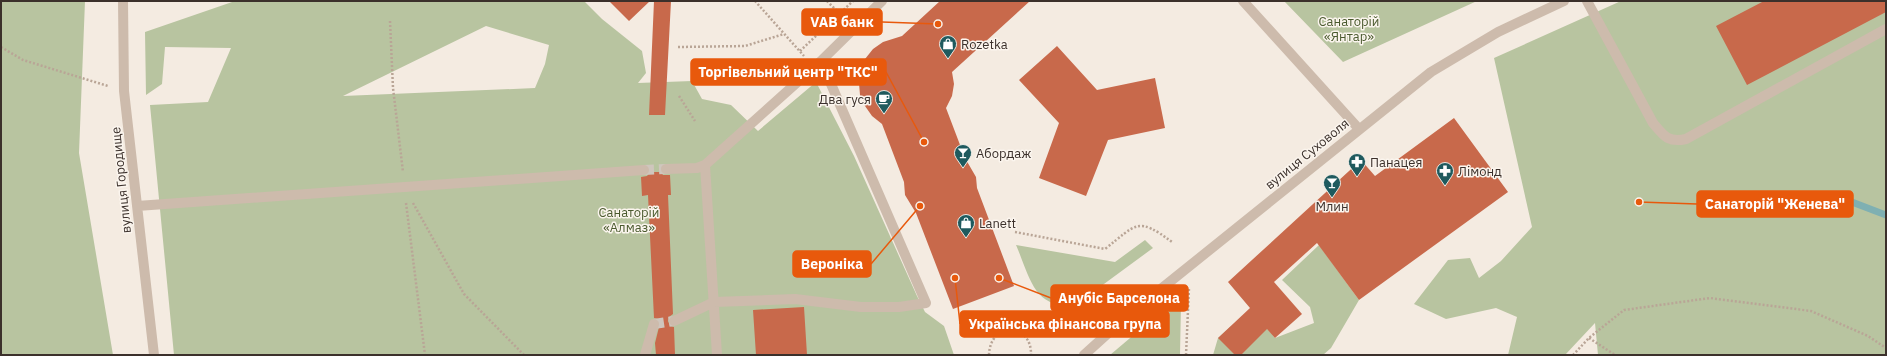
<svg xmlns="http://www.w3.org/2000/svg" width="1887" height="356" font-family="'IBM Plex Sans',sans-serif">
<style>
.green{fill:#b8c4a0;fill-rule:evenodd}
.lines{fill:none;stroke-linecap:round;stroke-linejoin:round}
.stream{stroke:#7fb0b2;stroke-width:7}
.building{fill:#c8694b}
.minor-tunnel{stroke:#cfc6bd;stroke-width:10;stroke-dasharray:10 5;stroke-linecap:butt}
.path{stroke:#b9a596;stroke-width:2.5;stroke-dasharray:2 2;stroke-linecap:butt}
.minor{stroke:#cdbbac;stroke-width:10}
.labels{text-anchor:middle;dominant-baseline:central;stroke-width:3;stroke-linejoin:round;paint-order:stroke}
.park-label{font-size:13px;fill:#4a5a2e;stroke:#fbf5ee}
.poi-label{font-size:13px;fill:#3b302b;stroke:#fbf5ee;text-anchor:start}
.street-label{font-size:13px;fill:#3b302b;stroke:#fbf5ee}
.leader{fill:none;stroke:#e8590c;stroke-width:1.5}
.callout-dot{fill:#e8590c;stroke:#fbf5ee;stroke-width:1.5}
.callout{fill:#e8590c;stroke:#e8590c;stroke-width:1.5}
.callout-label{font-size:14px;text-anchor:middle;font-weight:bold;fill:#fff}
</style>
<rect width="100%" height="100%" fill="#f4ebe1"/>
<path class="green" d="M1 1H85L79 153 113 355H1Z
M235 1H584L602 19 642 51 646 73 638 83 692 81 702 99 731 105 758 131 816 82 854 156 917 296 925 312 944 326 954 355H174L150 105 208 102 231 48 165 47 162 84 146 95 145 32ZM486 26 549 45 545 64 535 88 343 96Z
M1284 1H1477L1343 62Z
M1621 1H1886V355H1598L1595 323 1565 355H1508L1517 317 1496 308 1446 319 1414 304 1448 260 1470 258 1479 278 1501 261 1532 227 1494 58Z
M1145 240 1153 248 1074 306C1033 308 1030 277 1016 245L1115 262Z
M1319 245 1359 300 1331 348 1323 355H1213L1218 338 1230 327 1253 312 1275 338 1314 323 1310 307 1282 280Z
M1175 300H1180L1181 303 1180 355H1110Z"/>
<g class="lines">
<path class="stream" d="M1844 199 1886 215"/>
</g>
<path class="building" d="M609 1H650L629 21Z
M654 1H671L665 115H649Z
M940 1H1030L952 72 954 84 952 96 946 108 965 158 976 177 977 188 1014 286 953 309 916 213 905 195 904 182 882 124 872 116 865 106 860 95 859 83 860 70 865 59 873 49 883 42 902 36Z
M1764 1H1886V12L1747 85 1716 26Z
M1057 46 1097 90 1155 78 1165 128 1108 140 1086 196 1039 178 1059 123 1019 80Z
M1454 118 1508 192 1359 300 1317 243 1274 282 1302 314 1275 338 1267 329 1241 355H1235L1218 338 1250 308 1228 282 1361 160 1375 176Z
M650 172H661L663 175H670L671 195H668L673 314 669 317 668 321 670 326 674 327 675 355H656L655 343 660 323 658 319 654 318 648 195 642 196 641 177 647 176Z
M804 307 807 355H756L753 310Z"/>
<g class="lines">
<path class="minor-tunnel" d="M644 170 666 169
M654 324 674 321"/>
<path class="path" d="M755 1 804 56
M827 1 840 14
M390 21 393 88 403 172
M1 47 23 60 108 86
M678 47 745 46 784 34
M800 51 853 1
M679 96 695 121
M406 203 425 355
M413 203 464 294 524 355
M1015 232 1105 249C1137 224 1137 216 1172 242
M1589 338 1615 355
M989 355C990 321 1032 322 1031 355
M1186 355 1189 288
M1573 355 1589 338 1624 310 1710 298 1811 311 1868 336 1886 348"/>
<path class="minor" d="M123 1 124 91 154 355
M1243 1 1359 129
M1587 1 1653 123C1664 136 1668 143 1686 139L1886 29
M666 169 697 168 705 165
M137 206 644 170
M674 321 714 302 795 299 861 307H899L926 303 821 61 882 1
M645 355 654 324
M717 355 705 165 821 61
M1084 355 1126 317 1431 72 1498 32 1564 1"/>
</g>
<defs>
<symbol id="shop-pin" viewBox="-11 -11 22 30"><path d="M0 17L-7.5 6A9.5 9.5 0 1 1 7.5 6Z" fill="#1f5a5e" stroke="#fbf5ee"/><path d="M-5-2.5h2.3a2.7 3.5 0 0 1 5.4 0H5L5.5 6h-11ZM-1.5-2.5h3a1.5 2.3 0 0 0-3 0Z" fill="#fff"/></symbol>
<symbol id="cafe-pin" viewBox="-11 -11 22 30"><path d="M0 17L-7.5 6A9.5 9.5 0 1 1 7.5 6Z" fill="#1f5a5e" stroke="#fbf5ee"/><path d="M-5.5-4.5H6V0H3Q3 3.5 0 3.5H-2.5Q-5.5 3.5-5.5 0ZM3-3.2v2h1.7v-2ZM-6 4.5H4V6H-6Z" fill="#fff"/></symbol>
<symbol id="bar-pin" viewBox="-11 -11 22 30"><path d="M0 17L-7.5 6A9.5 9.5 0 1 1 7.5 6Z" fill="#1f5a5e" stroke="#fbf5ee"/><path d="M-6-5H6L.8 .8V4.5H3.5V6h-7V4.5H-.8V.8Z" fill="#fff"/></symbol>
<symbol id="pharmacy-pin" viewBox="-11 -11 22 30"><path d="M0 17L-7.5 6A9.5 9.5 0 1 1 7.5 6Z" fill="#1f5a5e" stroke="#fbf5ee"/><path d="M-2-6h4v4h4v4h-4v4h-4v-4h-4v-4h4Z" fill="#fff"/></symbol>
</defs>
<g fill-rule="evenodd">
<use href="#shop-pin" x="938" y="34" width="20" height="27"/>
<use href="#cafe-pin" x="874" y="89" width="20" height="27"/>
<use href="#bar-pin" x="953" y="143" width="20" height="27"/>
<use href="#pharmacy-pin" x="1347" y="152" width="20" height="27"/>
<use href="#pharmacy-pin" x="1435" y="161" width="20" height="27"/>
<use href="#bar-pin" x="1322" y="173" width="20" height="27"/>
<use href="#shop-pin" x="956" y="213" width="20" height="27"/>
</g>
<g class="labels">
<g class="park-label">
<text x="1349" y="21">Санаторій<tspan x="1349" dy="15">«Янтар»</tspan></text>
<text x="629" y="212">Санаторій<tspan x="629" dy="15">«Алмаз»</tspan></text>
</g>
<g class="poi-label">
<text x="961" y="44">Rozetka</text>
<text x="871" y="99" text-anchor="end">Два гуся</text>
<text x="976" y="153">Абордаж</text>
<text x="1370" y="162">Панацея</text>
<text x="1458" y="171">Лімонд</text>
<text x="1332" y="206" text-anchor="middle">Млин</text>
<text x="979" y="223">Lanett</text>
</g>
<g class="street-label">
<text transform="translate(1307 154) rotate(-39)">вулиця Суховоля</text>
<text transform="translate(121 180) rotate(-96)">вулиця Городище</text>
</g>
</g>
<path class="leader" d="M938 24L882 22M924 142L886 72M1639 202L1697 204M920 206L871 264M999 278L1051 298M955 278L960 324"/>
<g class="callout-dot">
<circle cx="938" cy="24" r="4"/>
<circle cx="924" cy="142" r="4"/>
<circle cx="1639" cy="202" r="4"/>
<circle cx="920" cy="206" r="4"/>
<circle cx="999" cy="278" r="4"/>
<circle cx="955" cy="278" r="4"/>
</g>
<g class="callout">
<rect x="802" y="9" width="80" height="26" rx="4"/>
<rect x="691" y="59" width="195" height="26" rx="4"/>
<rect x="1697" y="191" width="156" height="26" rx="4"/>
<rect x="793" y="251" width="78" height="26" rx="4"/>
<rect x="1051" y="285" width="137" height="26" rx="4"/>
<rect x="960" y="311" width="209" height="26" rx="4"/>
</g>
<g class="callout-label">
<text x="842" y="27">VAB банк</text>
<text x="788" y="77">Торгівельний центр "ТКС"</text>
<text x="1775" y="209">Санаторій "Женева"</text>
<text x="832" y="269">Вероніка</text>
<text x="1119" y="303">Анубіс Барселона</text>
<text x="1065" y="329">Українська фінансова група</text>
</g>
<rect width="1887" height="356" fill="none" stroke="#3b302b" stroke-width="4"/>
</svg>
